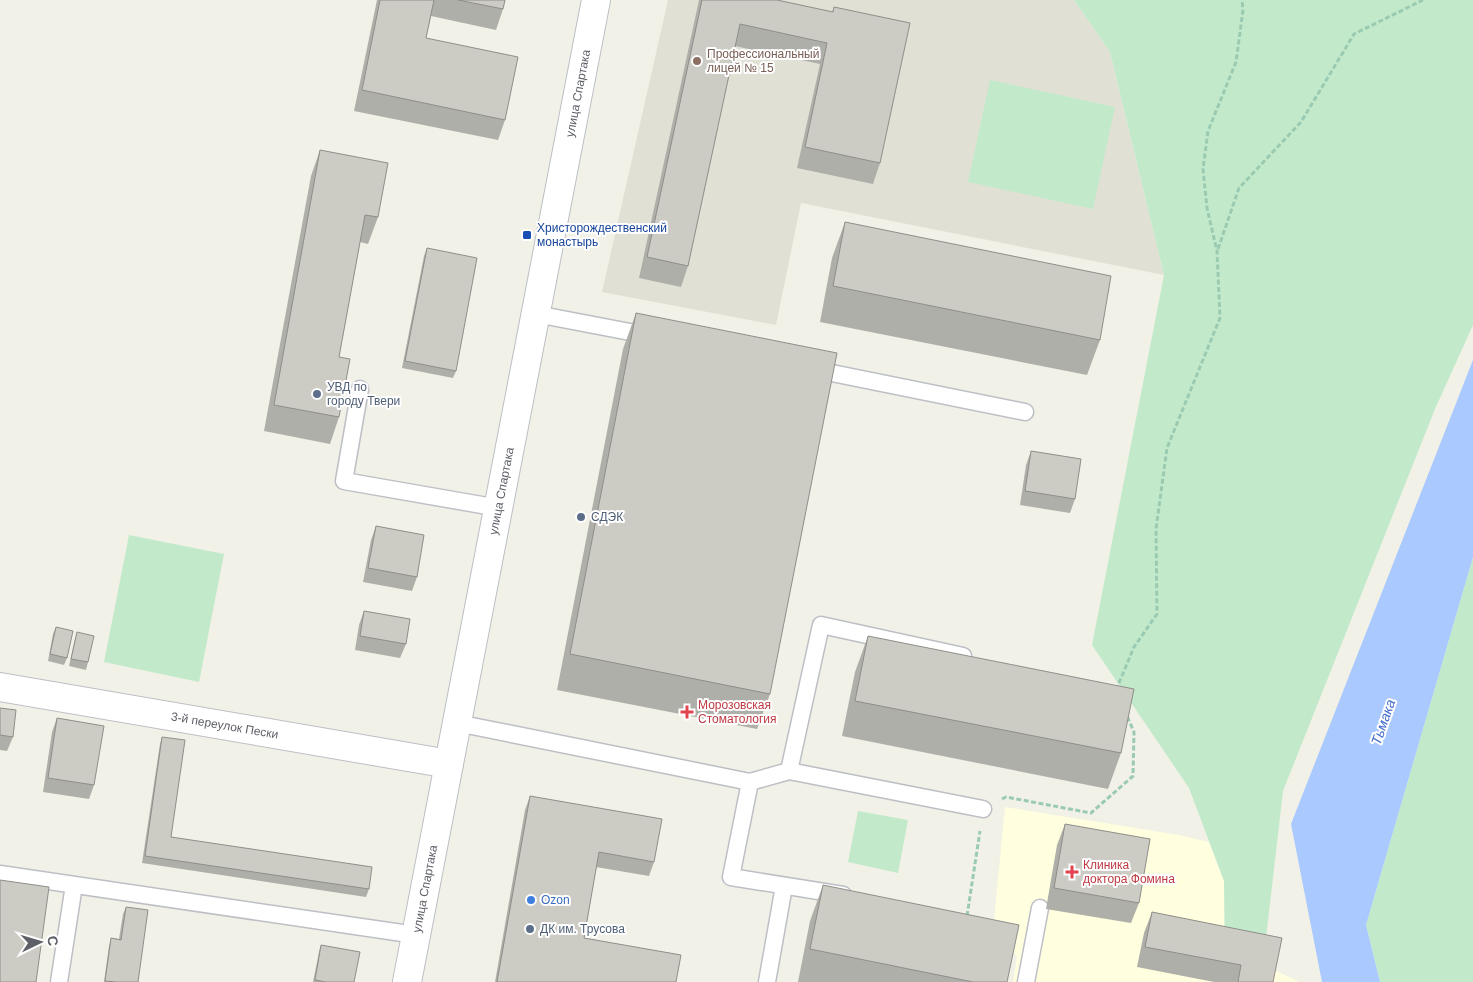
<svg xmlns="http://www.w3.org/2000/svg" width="1473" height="982" font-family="Helvetica,sans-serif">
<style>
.commercial{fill:#fffede}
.education{fill:#e1e0d5}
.green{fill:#c2eaca}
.water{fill:#a9c9ff}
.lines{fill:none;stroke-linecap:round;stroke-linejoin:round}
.lane-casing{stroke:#bebfc6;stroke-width:19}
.street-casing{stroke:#bebfc6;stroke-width:30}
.secondary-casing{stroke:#bcbec5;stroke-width:30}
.path{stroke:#9acbb2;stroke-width:3;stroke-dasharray:5 2.5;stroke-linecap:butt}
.lane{stroke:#fff;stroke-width:16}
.street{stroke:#fff;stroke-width:28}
.secondary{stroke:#fff;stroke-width:28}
.wall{fill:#afafa9}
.building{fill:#cccbc4;stroke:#8f8e89}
.education-dot{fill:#8d6e63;stroke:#fff;stroke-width:2}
.transit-dot{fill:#1a4fb4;stroke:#fff;stroke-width:2}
.service-dot{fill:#5c6f8a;stroke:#fff;stroke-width:2}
.health-dot{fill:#e0444e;stroke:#fff;stroke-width:2}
.shop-dot{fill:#3f7fe0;stroke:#fff;stroke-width:2}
.labels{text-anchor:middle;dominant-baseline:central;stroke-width:4;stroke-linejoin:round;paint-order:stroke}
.education-label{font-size:12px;fill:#785e54;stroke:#fff;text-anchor:start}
.street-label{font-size:12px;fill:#5e6068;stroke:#fff}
.transit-label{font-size:12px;fill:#164399;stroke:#fff;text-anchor:start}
.service-label{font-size:12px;fill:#4e5e75;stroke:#fff;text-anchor:start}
.health-label{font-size:12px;fill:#be3a42;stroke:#fff;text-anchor:start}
.shop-label{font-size:12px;fill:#366cbe;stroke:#fff;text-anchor:start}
.water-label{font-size:14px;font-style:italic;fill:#426bcc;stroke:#fff}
</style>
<rect width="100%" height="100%" fill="#f1f1e7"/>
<path class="commercial" d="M1005 807 1179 835 1209 842 1224 881 1225 957 1263 964 1299 982H1013L1017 956 993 930Z"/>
<path class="education" d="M668 0H1074L1110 52 1164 275 801 203 776 325 602 292Z"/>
<path class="green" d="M1074 0H1473V325L1435 409 1283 791 1263 964 1225 957 1224 881 1189 788 1092 645 1164 275 1110 52Z
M990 80 1115 107 1093 209 968 182Z
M129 535 224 554 199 682 104 662Z
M1473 557V982H1380L1366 925Z
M858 811 908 820 898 873 848 862Z"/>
<path class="water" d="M1473 360V557L1366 925 1380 982H1322L1291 824Z"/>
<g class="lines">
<defs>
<path id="lane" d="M536 314 651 336
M812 369 1025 412
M360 389 344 481 499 508
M457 723 750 782
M789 771 821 625 963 656
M0 874 416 935
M843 895 731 877 750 782 789 771 983 809
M59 982 74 885
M767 982 784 886
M1026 982 1040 908"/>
<g id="street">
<path id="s1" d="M0 687 449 764"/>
</g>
<g id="secondary">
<path id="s2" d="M407 982 596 0"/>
</g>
</defs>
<use href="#lane" class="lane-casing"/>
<use href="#street" class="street-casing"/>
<use href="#secondary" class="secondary-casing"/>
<path class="path" d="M1218 249 1239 188 1301 122 1354 34 1423 0
M1116 690 1134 647 1157 614 1156 529 1167 448 1220 318 1217 251 1207 208 1203 169 1208 131 1236 62 1243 10 1242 0
M1002 799 1006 797 1091 813 1133 776 1134 732 1127 716
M967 916 980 831"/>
<use href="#lane" class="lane"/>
<use href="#street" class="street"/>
<use href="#secondary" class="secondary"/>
</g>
<path class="wall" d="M377 0H505L503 9 496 30 431 16 426 38 505 120 498 140 354 111Z
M699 0H777L832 12 834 7 880 163 873 184 797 168 820 64 735 46 688 266 681 287 639 278Z
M320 150 378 217 368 244 360 242 339 357V417L330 444 264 431 311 176Z
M845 222 1100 340 1087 375 820 322 832 258Z
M427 248 456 371 453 378 402 368 424 256Z
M636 313 770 694 757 729 557 690 623 349Z
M1031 451 1075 499 1070 513 1020 505 1026 465Z
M376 526 417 577 412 591 363 582 371 540Z
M364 611 406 644 400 658 355 650 359 625Z
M56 627 67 658 64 665 48 661 53 634Z
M77 632 88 662 86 670 69 666 75 639Z
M868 636 1121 753 1108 789 842 736 855 672Z
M0 708 13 737 7 751 0 750Z
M57 718 94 785 89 799 43 792 52 732Z
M162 737 171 837 369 889 366 897 142 863 160 744Z
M530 796 654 862 649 876 596 867 584 938 676 982H495L525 810Z
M1065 824 1139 903 1131 923 1046 909 1057 845Z
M823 885 1007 982H798L810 921Z
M126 907 138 982H104L109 946 111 938 119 939 123 914Z
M1152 912 1273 982H1214L1137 967 1144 933Z
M321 945 354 982H313L319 952Z"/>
<path class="building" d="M380 0H434L426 38 518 57 505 120 362 90Z
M458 0H505L503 9Z
M702 0H777L833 12 834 7 910 23 880 163 805 147 827 43 740 24 688 266 647 257Z
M320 150 388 163 378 217 365 215 339 357 350 359 339 417 274 405Z
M845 222 1111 276 1100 340 833 286Z
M427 248 477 258 456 371 405 361Z
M636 313 837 353 770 694 570 654Z
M1031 451 1081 459 1075 499 1025 491Z
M376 526 424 535 417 577 368 568Z
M364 611 410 619 406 644 360 636Z
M56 627 73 631 67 658 50 654Z
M77 632 94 636 88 662 71 659Z
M868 636 1134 689 1121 753 855 701Z
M0 708 16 710 13 737 0 735Z
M57 718 104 726 94 785 48 778Z
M162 737 185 740 171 837 372 867 369 889 145 856Z
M530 796 662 819 654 862 599 852 584 938 681 955 676 982H497Z
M1065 824 1150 839 1139 903 1054 888Z
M0 880 49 887 36 982H0Z
M823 885 1019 925 1007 982H973L810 949Z
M126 907 148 910 138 982H116L105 981 111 938 121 940Z
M1152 912 1282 938 1273 982H1238L1241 965 1145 947Z
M321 945 360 952 354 982H326L315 980Z"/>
<circle class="education-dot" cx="697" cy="61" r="5"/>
<rect class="transit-dot" x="522" y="230" width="10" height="10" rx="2.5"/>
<g class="service-dot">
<circle cx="317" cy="394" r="5"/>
<circle cx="581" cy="517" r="5"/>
<circle cx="530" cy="929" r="5"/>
</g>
<g class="health-dot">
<path d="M684.5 704.5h5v5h5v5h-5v5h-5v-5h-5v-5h5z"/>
<path d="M1069.5 864.5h5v5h5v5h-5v5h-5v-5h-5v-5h5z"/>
</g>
<circle class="shop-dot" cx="531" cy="900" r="5"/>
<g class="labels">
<g class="education-label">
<text x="707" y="54">Профессиональный<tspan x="707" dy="14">лицей № 15</tspan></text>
</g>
<g class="street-label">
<text stroke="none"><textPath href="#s2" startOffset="905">улица Спартака</textPath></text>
<text stroke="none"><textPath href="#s2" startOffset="500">улица Спартака</textPath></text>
<text stroke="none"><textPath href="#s1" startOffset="228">3-й переулок Пески</textPath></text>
<text stroke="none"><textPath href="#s2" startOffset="95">улица Спартака</textPath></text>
</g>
<g class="transit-label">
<text x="537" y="228">Христорождественский<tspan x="537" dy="14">монастырь</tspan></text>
</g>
<g class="service-label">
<text x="327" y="387">УВД по<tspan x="327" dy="14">городу Твери</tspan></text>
<text x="591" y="517">СДЭК</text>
<text x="540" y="929">ДК им. Трусова</text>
</g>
<g class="health-label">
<text x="698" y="705">Морозовская<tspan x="698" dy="14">Стоматология</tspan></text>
<text x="1083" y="865">Клиника<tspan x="1083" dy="14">доктора Фомина</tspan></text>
</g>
<g class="shop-label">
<text x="541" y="900">Ozon</text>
</g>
<g class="water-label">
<text transform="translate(1383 722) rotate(-71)">Тьмака</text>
</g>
</g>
<g transform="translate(40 942) rotate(85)" stroke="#ffffff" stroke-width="4" paint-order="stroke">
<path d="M0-4L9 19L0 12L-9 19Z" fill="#5e6068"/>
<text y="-8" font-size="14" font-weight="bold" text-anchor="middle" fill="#5e6068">С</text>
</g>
</svg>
